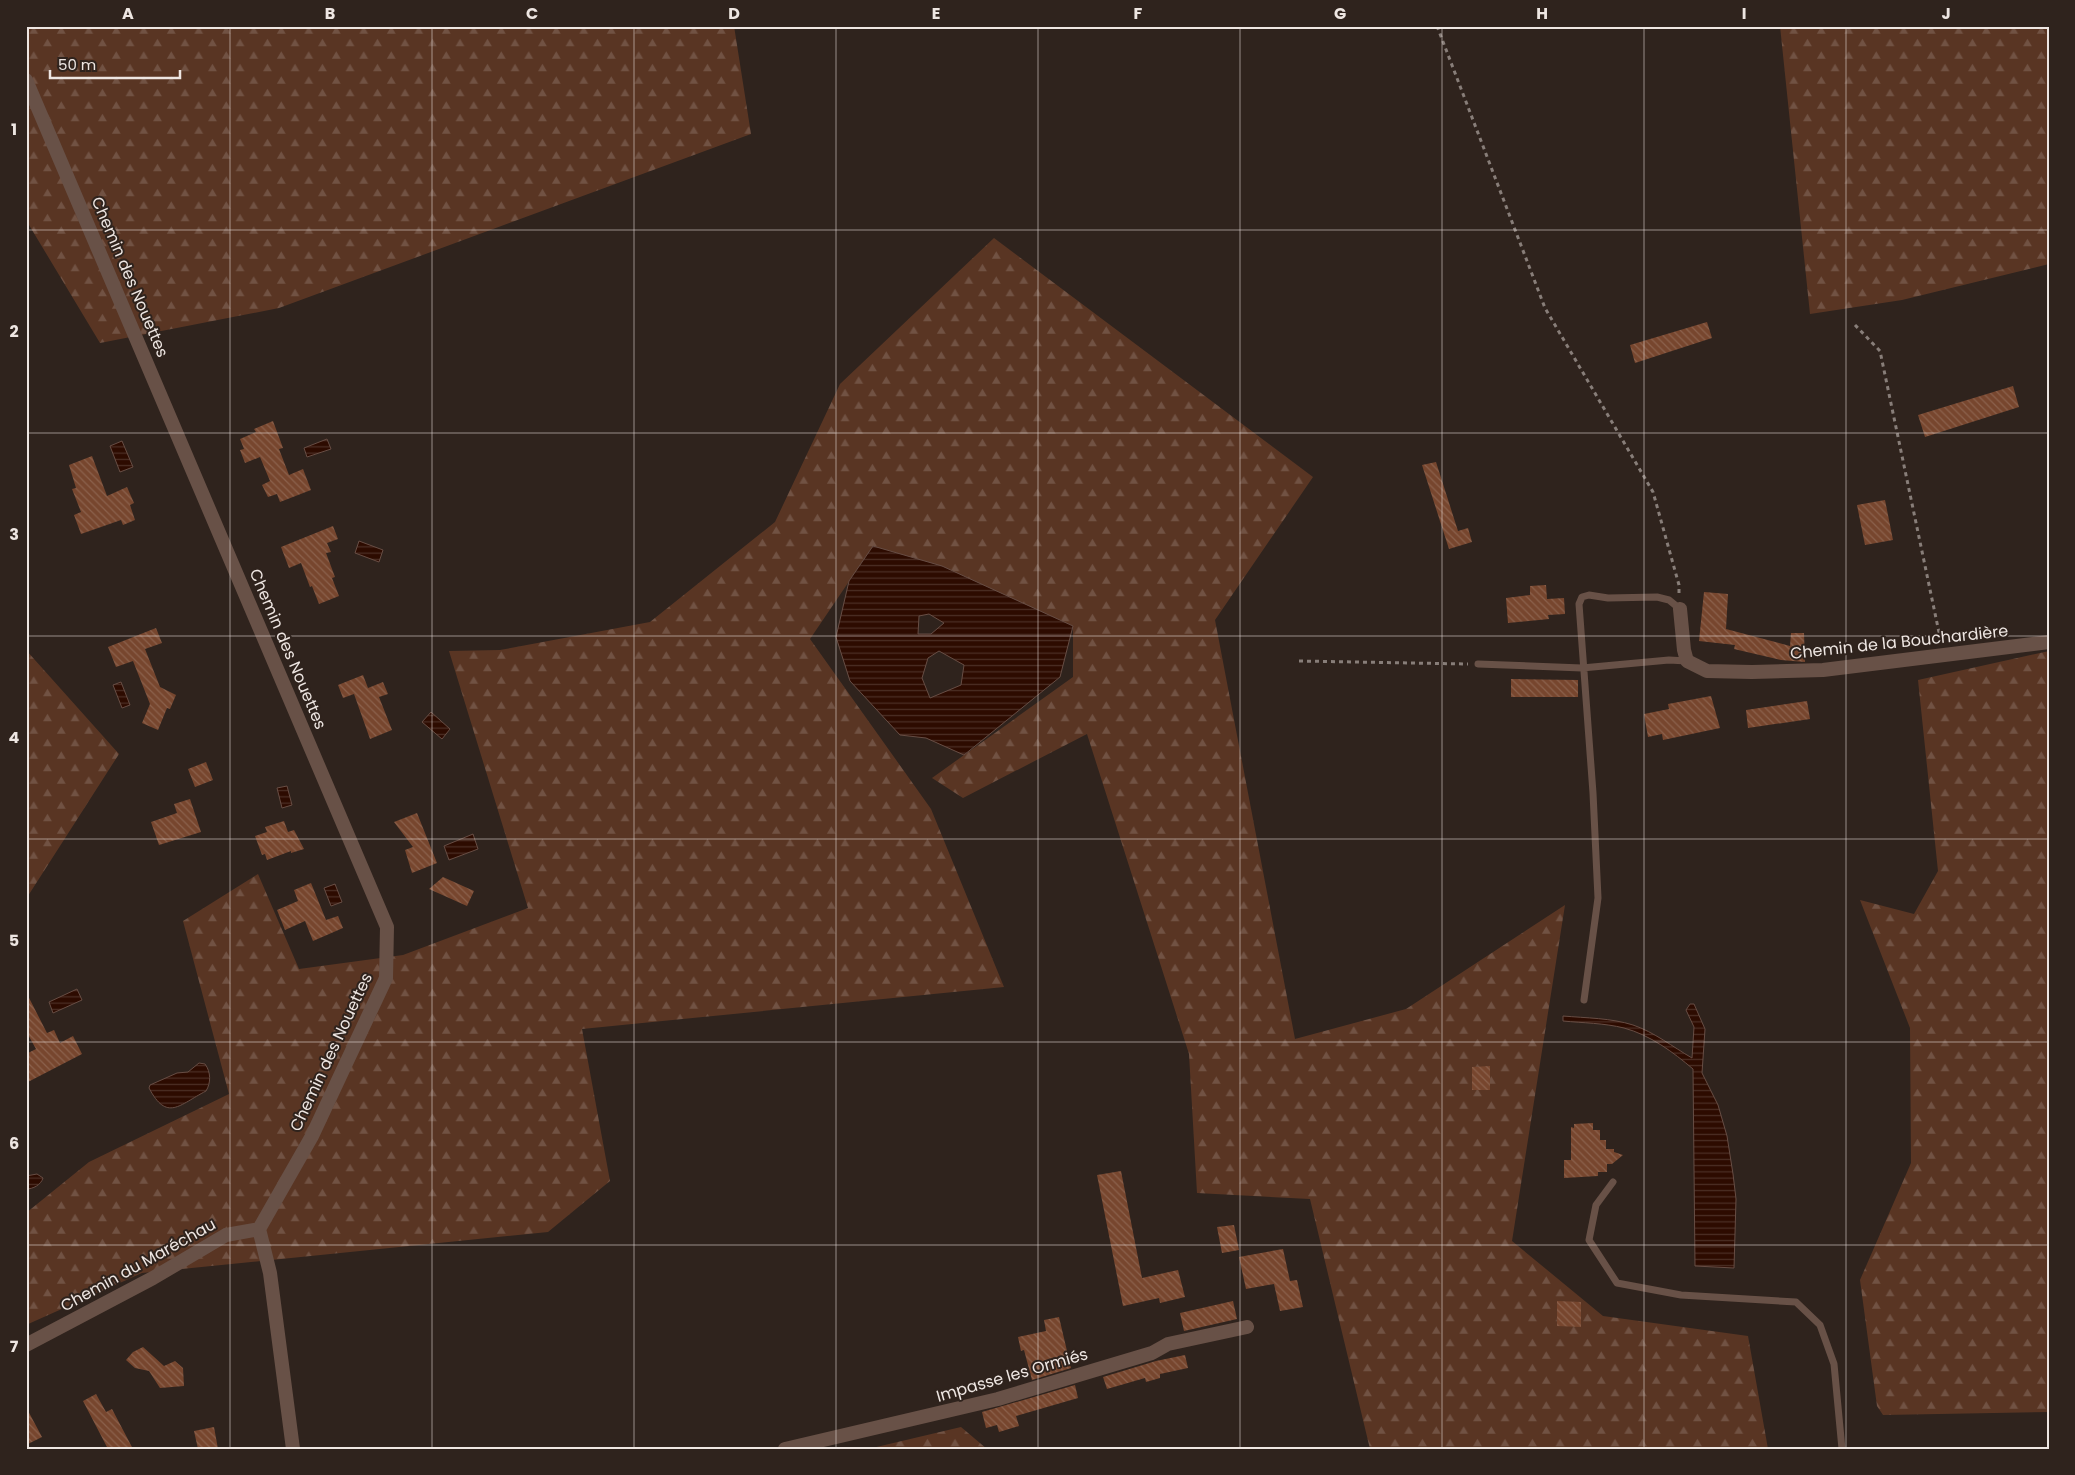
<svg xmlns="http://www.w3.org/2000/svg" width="2075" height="1475" font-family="Poppins,sans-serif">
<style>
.forest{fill:url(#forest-firs)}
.water{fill:url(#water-rules);stroke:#674d44;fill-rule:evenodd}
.building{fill:url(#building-back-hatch)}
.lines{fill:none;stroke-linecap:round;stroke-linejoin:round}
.path{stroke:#887e79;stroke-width:3;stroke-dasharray:4 4;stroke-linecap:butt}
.service{stroke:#685147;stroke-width:7}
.minor{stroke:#685147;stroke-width:14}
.grid{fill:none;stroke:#eee6e2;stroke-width:1;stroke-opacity:0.55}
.labels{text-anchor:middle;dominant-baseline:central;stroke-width:4;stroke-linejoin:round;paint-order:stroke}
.street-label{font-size:16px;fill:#eee6e2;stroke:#2f231d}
.neatline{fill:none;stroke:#eee6e2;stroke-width:2}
.grid-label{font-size:16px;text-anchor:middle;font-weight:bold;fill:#eee6e2}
</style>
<defs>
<pattern id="forest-firs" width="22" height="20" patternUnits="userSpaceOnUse" patternTransform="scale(1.25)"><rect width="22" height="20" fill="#593523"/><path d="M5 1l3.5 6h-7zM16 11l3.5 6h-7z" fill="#715243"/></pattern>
<pattern id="water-rules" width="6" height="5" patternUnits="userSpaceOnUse" patternTransform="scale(1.25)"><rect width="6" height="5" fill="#2d0b00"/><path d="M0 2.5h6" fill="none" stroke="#4c2f25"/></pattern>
<pattern id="building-back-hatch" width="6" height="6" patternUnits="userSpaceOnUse" patternTransform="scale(1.25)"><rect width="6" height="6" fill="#77462e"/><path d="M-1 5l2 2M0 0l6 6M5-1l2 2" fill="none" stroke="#8b614c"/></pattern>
</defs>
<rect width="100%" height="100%" fill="#2f231d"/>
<path class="forest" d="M26 26H734L751 134 279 308 100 343 26 220Z
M1780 26H2049V264L1902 300 1810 314Z
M994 238 1313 477 1215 620 1295 1039 1406 1009 1565 905 1512 1241 1603 1316 1748 1336 1768 1449H1370L1310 1199 1197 1193 1189 1054 1087 734 963 798 932 778 1073 677V626L873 546 810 639 931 809 1004 987 582 1029 610 1181 548 1232 142 1273 26 1325V1213L89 1162 229 1094 183 921 258 874 299 969 403 955 528 908 449 651 500 650 650 622 775 522 840 384Z
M26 650 119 754 26 899Z
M2049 651V1412L1883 1415 1877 1406 1860 1280 1911 1163 1910 1028 1860 900 1914 914 1938 871 1918 680Z
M961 1427 987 1449H868Z"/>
<path class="water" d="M327 439 331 449 307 457 304 448Z
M122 441 133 467 120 472 110 446Z
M359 541 383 550 379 562 355 553Z
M873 546 942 566 1073 626 1060 677 964 755 926 738 900 735 850 681 836 637 849 581ZM929 614 944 623 931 634H918L919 616ZM939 651 964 665 961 685 930 698 922 678 928 658Z
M121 682 130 705 122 708 113 685Z
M431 712 450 729 442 739 422 722Z
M287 786 292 805 282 808 277 788Z
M473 834 478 849 449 860 444 846Z
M335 884 342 902 331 906 324 888Z
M77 989 82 1000 53 1013 49 1002Z
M1690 1004H1694L1705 1029 1702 1073 1718 1105 1727 1136 1733 1174 1736 1199 1734 1268 1695 1266 1693 1069C1673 1052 1650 1035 1624 1028 1604 1023 1583 1023 1563 1021V1016C1586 1018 1611 1018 1633 1025 1654 1032 1673 1047 1692 1058L1694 1027 1686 1010Z
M199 1063 205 1064C211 1072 211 1083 206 1091 179 1105 167 1122 149 1088L150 1085 177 1073 188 1072Z
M37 1174 43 1178C41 1185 33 1189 26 1189V1176Z"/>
<path class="building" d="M1707 322 1712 338 1635 363 1630 345Z
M2013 386 2019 407 1925 437 1918 415Z
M273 421 283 448 279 449 289 475 303 469 311 490 280 502 277 494 268 497 262 485 270 481 260 457 245 463 240 450 244 449 240 439 256 432 254 429Z
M92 456 107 496 127 487 134 503 130 505 135 520 123 525 121 520 81 534 74 515 81 512 72 489 76 488 69 465Z
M1436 462 1458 531 1468 528 1472 542 1449 549 1422 465Z
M1885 500 1893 540 1865 545 1857 505Z
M333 526 338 539 327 543 331 552 326 553 335 577 332 578 339 596 319 604 312 586 310 587 301 563 289 568 281 547Z
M1546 585 1547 599 1564 598 1565 614 1548 615 1549 619 1508 623 1506 598 1530 595V586Z
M1704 592 1728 594 1726 629 1790 646 1791 633H1804L1805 662 1781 660 1734 649 1735 645 1699 641Z
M156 628 162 643 145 649 160 687 176 695 170 709 167 708 158 730 142 723 150 704 133 661 116 667 108 647Z
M363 675 368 688 383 682 388 694 379 697 392 730 370 739 354 694 343 698 338 685Z
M1511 679 1578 680V697H1511Z
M1711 696 1720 728 1663 740 1662 734 1648 737 1644 714 1669 709 1668 704Z
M1807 701 1810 719 1748 728 1746 710Z
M206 762 213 780 195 787 188 769Z
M190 799 201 832 159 845 151 822 177 813 174 804Z
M417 813 437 863 412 873 405 850 413 847 394 822Z
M284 821 288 832 294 830 304 849 291 853V851L267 860 265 854 262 855 255 836 267 832 265 827Z
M443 877 474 891 467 906 429 889Z
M311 883 326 920 338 916 343 928 313 941 305 921 285 930 277 910 298 901 294 890Z
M26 992 47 1033 54 1030 60 1043 73 1036 82 1054 26 1083V1054L36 1049 26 1031Z
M1490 1066V1090H1472V1067Z
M1593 1123V1130H1600V1140H1606V1149H1614V1152L1623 1155 1612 1164H1607V1172H1598V1176L1564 1178V1160H1571V1127L1574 1128V1124Z
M1121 1171 1142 1278 1178 1270 1185 1297 1160 1303 1159 1298 1123 1306 1097 1175Z
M1234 1225 1239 1250 1222 1253 1217 1227Z
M1283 1249 1290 1281 1297 1280 1303 1307 1280 1311 1274 1284 1246 1289 1239 1257Z
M1233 1301 1237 1319 1184 1331 1180 1313Z
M1557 1301 1581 1302V1327L1557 1326Z
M1059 1317 1071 1368 1032 1380 1024 1350 1021 1351 1018 1337 1046 1331 1044 1320Z
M143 1347 164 1366 175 1361 183 1368 184 1386 160 1388 149 1371 135 1368 126 1360 133 1352Z
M1185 1355 1188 1368 1160 1374V1378L1146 1382 1145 1378 1107 1389 1103 1377 1156 1361Z
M1075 1385 1078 1398 1016 1416 1019 1426 999 1432 997 1425 986 1428 982 1412Z
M96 1394 106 1412 112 1409 133 1449H108L83 1401Z
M26 1407 42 1437 26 1445Z
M214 1427 218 1449H198L194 1431Z"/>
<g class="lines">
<path class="path" d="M1437 26 1545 308 1653 492 1679 585V593
M1855 325 1880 351 1941 642
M1299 661 1468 664"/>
<path class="service" d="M1478 664 1582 668 1669 660 1687 661
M1584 1000 1598 898 1593 793 1579 604 1582 597 1589 595 1608 598 1657 597 1669 600 1680 609
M1613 1182 1596 1205 1589 1240 1617 1283 1681 1295 1796 1302 1820 1325 1834 1364 1842 1449"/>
<path class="minor" d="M26 80 387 927 386 978 312 1136 259 1229
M1680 609 1684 650 1687 661 1707 671 1752 672 1823 670 2049 642
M26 1345 153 1278 226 1235 259 1229 270 1273 293 1449
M785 1449 998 1399 1152 1353 1168 1344 1247 1327"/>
</g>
<path class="grid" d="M230 26V1449M432 26V1449M634 26V1449M836 26V1449M1038 26V1449M1240 26V1449M1442 26V1449M1644 26V1449M1846 26V1449M26 230H2049M26 433H2049M26 636H2049M26 839H2049M26 1042H2049M26 1245H2049"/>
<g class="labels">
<g class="street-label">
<text transform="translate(130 277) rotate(67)">Chemin des Nouettes</text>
<text transform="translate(1899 642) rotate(-6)">Chemin de la Bouchardière</text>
<text transform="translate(288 649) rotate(67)">Chemin des Nouettes</text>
<text transform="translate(331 1052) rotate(-65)">Chemin des Nouettes</text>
<text transform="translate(138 1265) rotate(-29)">Chemin du Maréchau</text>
<text transform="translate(1012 1375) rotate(-16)">Impasse les Ormiés</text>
</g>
</g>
<rect width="2075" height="1475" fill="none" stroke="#2f231d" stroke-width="55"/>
<path d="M50 70v8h130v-8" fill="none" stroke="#eee6e2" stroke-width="2.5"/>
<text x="58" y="70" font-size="15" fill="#eee6e2" stroke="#2f231d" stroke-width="4" paint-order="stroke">50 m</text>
<rect x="28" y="28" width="2020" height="1420" class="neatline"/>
<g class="grid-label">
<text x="128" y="19">A</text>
<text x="330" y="19">B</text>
<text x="532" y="19">C</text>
<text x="734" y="19">D</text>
<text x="936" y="19">E</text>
<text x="1138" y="19">F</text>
<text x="1340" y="19">G</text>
<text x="1542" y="19">H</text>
<text x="1744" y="19">I</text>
<text x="1946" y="19">J</text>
<text x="14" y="135">1</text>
<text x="14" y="337">2</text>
<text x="14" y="540">3</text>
<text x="14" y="743">4</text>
<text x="14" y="946">5</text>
<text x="14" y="1149">6</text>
<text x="14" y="1352">7</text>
</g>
</svg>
